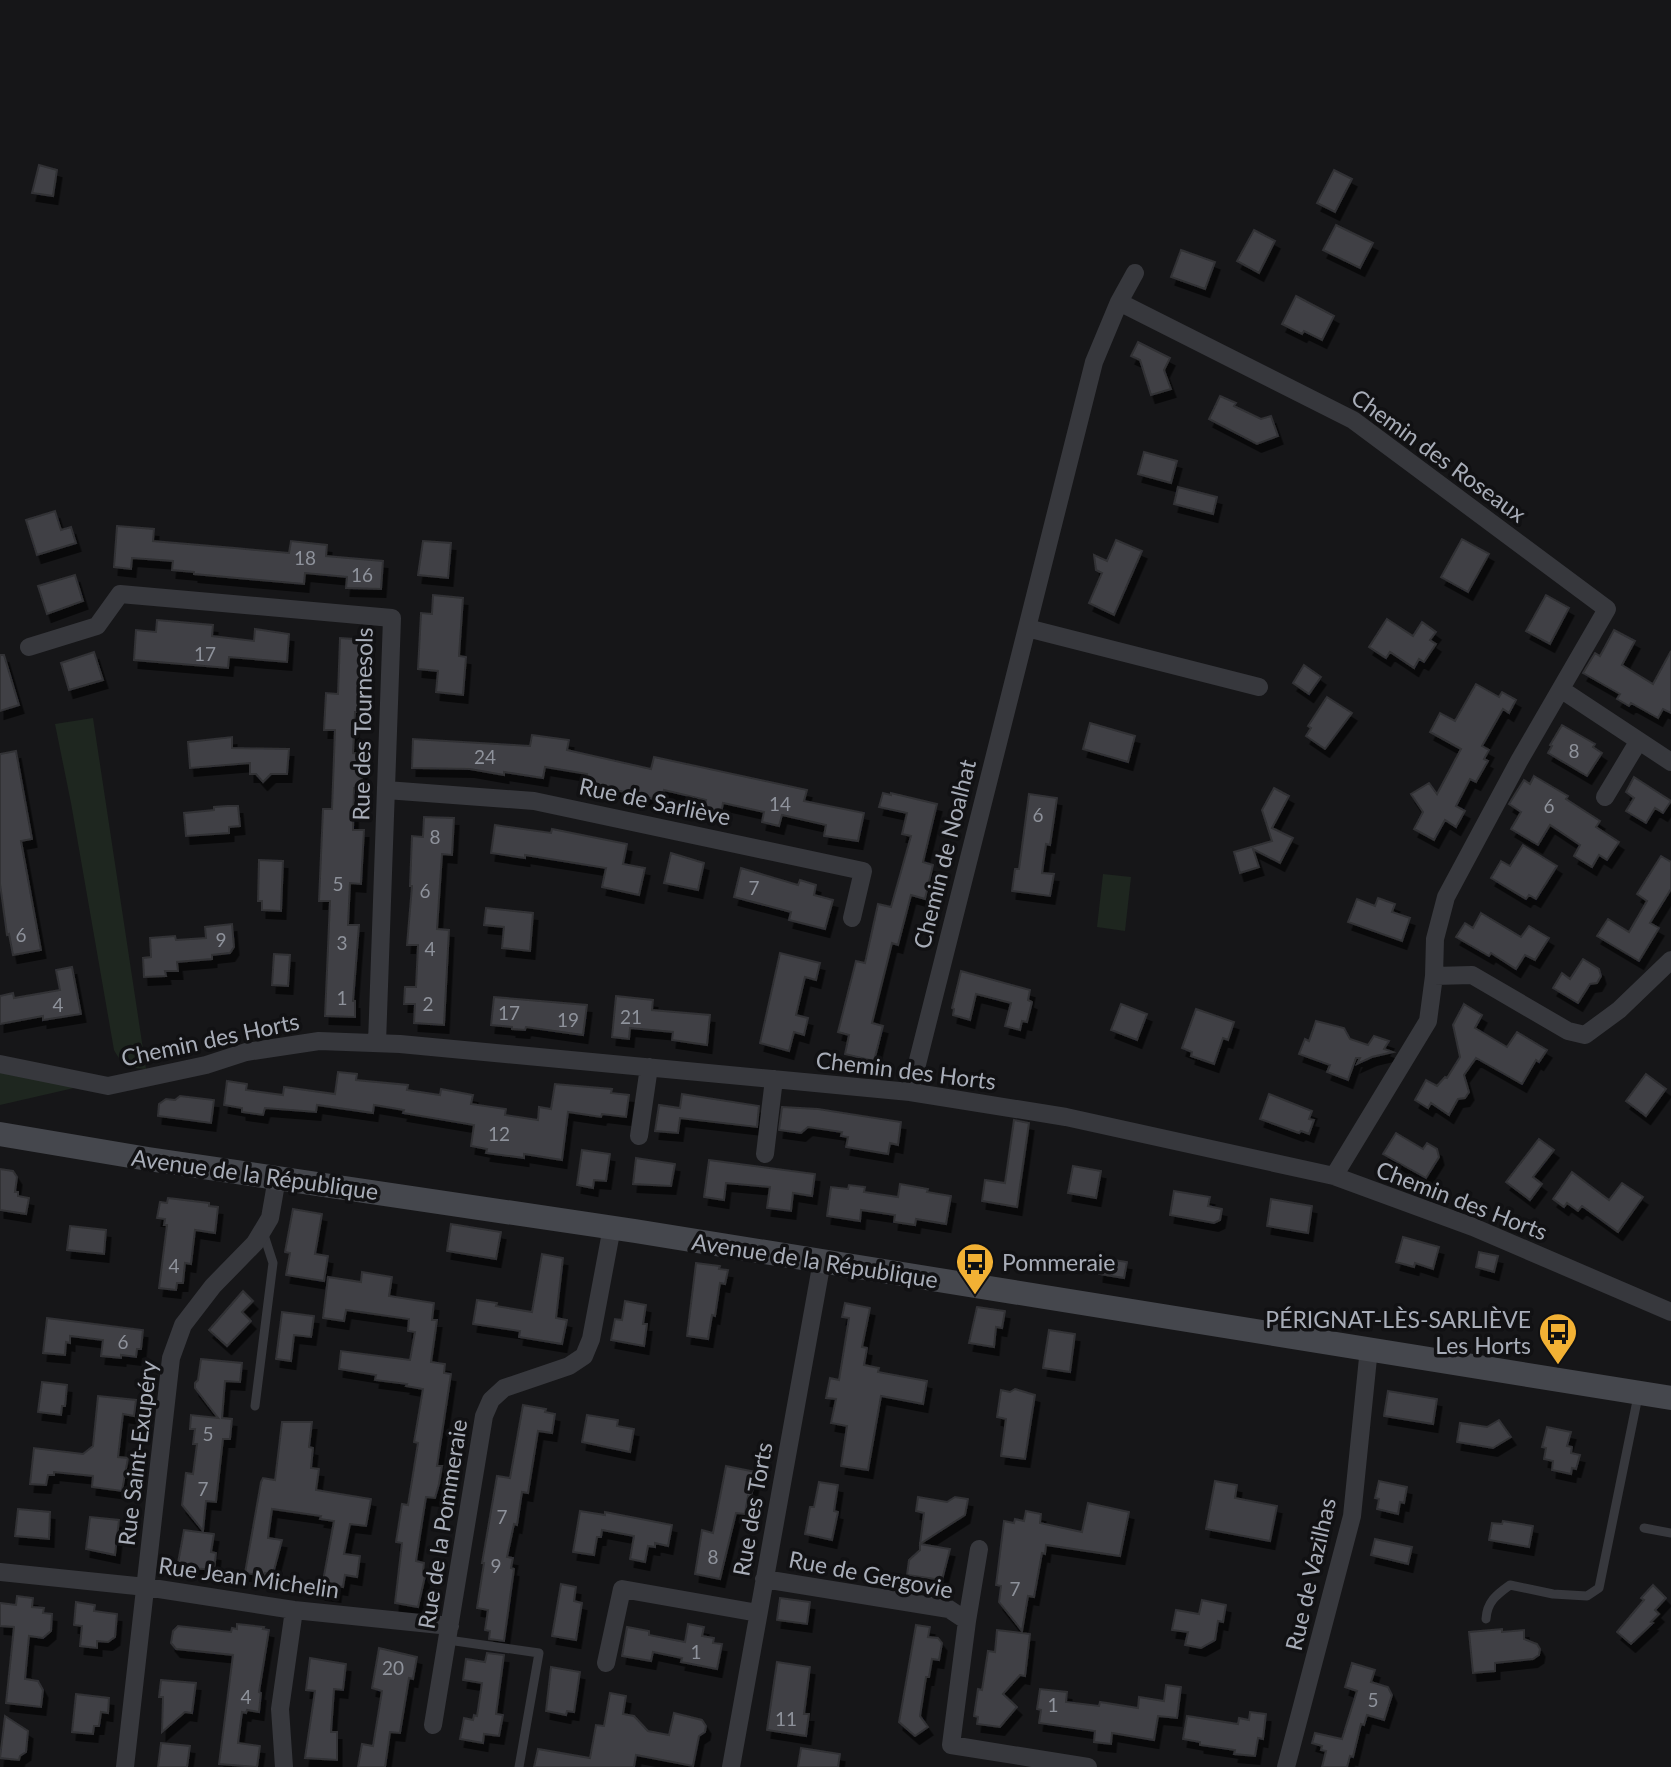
<svg xmlns="http://www.w3.org/2000/svg" width="1671" height="1767" font-family="Lato,sans-serif">
<style>
.green{fill:#1e261f}
.building{fill:#404145;stroke:#303034;stroke-width:2;filter:url(#shadow)}
.lines{fill:none;stroke-linecap:round;stroke-linejoin:round}
.lane{stroke:#37383d;stroke-width:9}
.street{stroke:#37383d;stroke-width:18}
.secondary{stroke:#45474d;stroke-width:24}
.labels{text-anchor:middle;dominant-baseline:central;stroke-width:7;stroke-linejoin:round;paint-order:stroke}
.number-label{font-size:19px;fill:#8e929b}
.street-label{font-size:23px;fill:#a8adb8;stroke:#111113}
.poi-label{font-size:23px;fill:#a8adb8;stroke:#111113;text-anchor:start}
</style>
<defs>
<filter id="shadow"><feDropShadow dx="4.5" dy="8" stdDeviation="0" flood-color="#0009"/></filter>
</defs>
<rect width="100%" height="100%" fill="#161618"/>
<path class="green" d="M93 718 146 1069C129 1068 122 1065 114 1050L71 803 55 724Z
M1103 874 1131 877 1125 931 1097 927Z
M0 1071 75 1085 74 1088 0 1105Z"/>
<path class="building" d="M39 165 57 170 53 196 32 193Z
M1334 170 1352 179 1335 212 1317 203Z
M1336 225 1373 243 1360 268 1323 250Z
M1254 230 1275 241 1259 273 1237 261Z
M1181 250 1215 262 1205 289 1171 277Z
M1296 296 1334 316 1322 340 1304 331 1302 334 1282 324Z
M1138 342 1170 358 1164 370 1171 389 1151 395 1140 360 1131 356Z
M1220 396 1236 403 1234 406 1261 419 1271 416 1278 436 1257 444 1209 419Z
M1144 452 1177 461 1171 483 1138 474Z
M1178 487 1217 497 1213 514 1174 504Z
M55 511 61 530 71 527 76 543 37 555 26 520Z
M117 526 154 529 153 541 235 548 289 553 291 541 327 545 326 556 383 561 381 589 346 588 347 577 305 573 304 584 194 574V572L172 570 173 561 132 558 131 569 114 567Z
M1462 539 1489 554 1468 592 1441 577Z
M1116 540 1142 551 1114 615 1089 603 1102 573 1096 570 1094 555 1107 561Z
M423 541 451 543 448 578 418 575Z
M75 575 83 601 47 614 38 586Z
M433 595 463 598 459 656 466 657 463 695 436 692 438 671 418 669 421 613 432 614Z
M1546 595 1569 608 1550 644 1526 631Z
M1387 619 1413 636 1422 622 1436 632 1430 640 1436 644 1424 662 1419 659 1414 668 1390 652 1386 658 1369 647Z
M157 620 213 625 212 636 254 641 255 629 289 634 287 662 229 657 228 668 134 660 136 630 156 632Z
M1614 630 1635 641 1622 665 1653 684 1671 651V713L1663 709 1658 718 1631 703 1629 706 1617 699 1620 694 1583 673 1595 653 1600 656Z
M340 638 369 640V655H366V712H355L353 753 364 754 361 788H354L353 830H364L361 884 350 883 348 925H359L353 1001H355V1017L325 1016 330 901H319L323 809H332L335 730H324L326 693 338 694Z
M94 652 103 680 69 690 61 663Z
M0 655H4L19 705 0 711Z
M1304 665 1321 677 1309 694 1293 683Z
M1476 684 1499 697 1502 692 1516 700 1509 713 1503 709 1482 746 1489 750 1484 759 1488 761 1476 782 1470 779 1456 806 1465 811 1456 827 1445 820 1434 840 1414 829 1423 812 1411 794 1429 783 1437 794 1461 749 1430 732 1440 713 1455 721Z
M1327 697 1352 713 1325 749 1306 736 1311 728 1308 726Z
M1090 723 1135 736 1128 762 1083 749Z
M1562 725 1595 744 1593 747 1602 753 1587 776 1548 753 1552 746 1550 745Z
M532 735 569 740 567 750 651 769 654 757 807 790 804 801 864 813 858 841 824 836 826 825 782 815 779 826 762 822 764 812 723 803 721 814 704 810 706 800 664 790 662 801 599 786 598 788 585 785 587 774 545 767 543 778 504 772V775L470 769 412 768 413 739 530 746Z
M232 737V748L289 749 287 774H271L263 782 256 774H250V763L190 768 188 742Z
M16 751 32 839 21 841 41 950 13 955 9 934 7 935 0 884V754Z
M1534 776 1568 796 1566 799 1600 821 1596 827 1619 842 1607 860 1599 855 1592 867 1574 856 1580 845 1550 825 1538 845 1511 829 1521 812 1509 804 1524 780 1530 784Z
M1634 777 1671 801 1663 813 1655 808 1646 823 1626 811 1634 798 1626 792Z
M1274 788 1289 796 1272 828 1293 838 1280 863 1253 849 1259 867 1240 873 1234 852 1272 841 1262 810Z
M883 793 891 795V793L937 804 923 862 933 865 925 899 911 895 898 945 892 943 872 1023 883 1026 874 1061 845 1054 849 1035 838 1032 856 961 865 963 878 904 891 907 911 836 902 834 907 813 879 807Z
M1029 794 1057 798 1050 845 1046 844 1042 873 1054 874 1050 896 1012 891 1015 869H1019Z
M227 806H238L240 826 229 827V833L186 836 184 813 214 810V807Z
M424 817 454 818 452 855 442 854 437 929 449 930 444 1025 414 1023 415 1004H404L405 987H416L418 945H407L412 886H410L412 836 423 837Z
M495 825 551 833 552 829 627 844 623 864 645 868 639 895 602 887 606 868 525 855V858L491 853Z
M1523 845 1557 866 1536 899 1529 895 1526 899 1491 878 1501 861 1510 866Z
M671 853 704 863 698 890 664 883Z
M1661 856 1671 862V889L1650 923 1659 928 1639 961 1597 936 1608 919 1629 932 1647 901 1637 894Z
M259 860 283 861 281 911 262 910V901H258Z
M741 868 798 885 800 880 816 885 814 895 833 900 825 929 789 920 791 912 734 897Z
M1378 898 1395 904 1392 912 1410 918 1402 941 1348 922 1357 899 1375 906Z
M486 908 533 913 530 951 502 948 504 927 484 925Z
M1481 913 1521 937 1529 926 1549 938 1535 960 1525 955 1516 969 1491 953 1489 956 1456 937 1465 923 1473 928Z
M232 924 234 947 230 953 212 955V959L177 962 178 971H165L166 976 144 977 143 958 151 957 150 938 175 936 176 940 206 938 205 927Z
M780 953 820 963 816 980 805 977 796 1015 808 1018 804 1035 794 1032 789 1051 760 1043Z
M274 954 290 955 288 986 272 985Z
M1583 959 1599 969 1601 976 1597 983 1590 984 1578 1003 1553 988 1562 973 1570 979Z
M72 967 81 1014 43 1020V1016L0 1024V996L13 993 14 998 60 990 56 970Z
M961 971 1030 990 1028 1000 1032 1002 1027 1022 1022 1021 1020 1030 1005 1026 1011 1003 976 994 970 1020 953 1015 954 1009 952 1008Z
M616 996 653 1000 652 1010 710 1015 707 1045 672 1040 673 1032 630 1028 629 1039 612 1037Z
M494 997 587 1005 583 1035 526 1027 525 1030 512 1029V1027L491 1025Z
M1121 1004 1147 1014 1137 1040 1111 1030Z
M1464 1004 1482 1015 1475 1028 1507 1047 1517 1032 1547 1050 1539 1062 1536 1060 1522 1084 1476 1058 1464 1075 1469 1092 1465 1098 1458 1099 1449 1115 1431 1103 1428 1108 1415 1100 1426 1080 1437 1086 1445 1077 1447 1078 1460 1057 1453 1025Z
M1196 1009 1234 1022 1228 1040 1223 1038 1214 1064 1191 1056 1192 1052 1182 1048Z
M1316 1021 1344 1028 1350 1039 1368 1045 1374 1036 1389 1041 1384 1049 1393 1052 1372 1057 1357 1064 1360 1058H1356L1348 1080 1327 1072 1330 1065 1299 1054 1305 1039 1309 1041Z
M338 1072 357 1074 356 1080 408 1085 407 1090 440 1095 441 1089 473 1095 471 1104 506 1109 505 1115 538 1120 539 1107 551 1109 555 1084 612 1089 611 1093 629 1095 626 1117 602 1114 601 1117 568 1112 562 1160 524 1154V1158L486 1153 487 1149 471 1146 474 1125 403 1113 404 1110 374 1105 373 1113 317 1105 316 1112 265 1108 263 1115 242 1112V1108L224 1105 227 1081 247 1084 246 1090 283 1095 284 1087 335 1094Z
M1646 1074 1666 1089 1646 1116 1626 1101Z
M682 1094 759 1106 757 1127 680 1118 678 1133 655 1131 659 1105 680 1108Z
M1269 1094 1312 1111 1309 1119 1314 1120 1309 1134 1301 1131 1299 1133 1260 1119Z
M180 1096 214 1100 211 1123 158 1116 159 1104 166 1099 175 1100Z
M782 1107 818 1109 901 1122 898 1145 890 1143 888 1154 846 1147 848 1137 841 1136 842 1132 808 1127 801 1133 779 1130Z
M1014 1120 1029 1123 1017 1207 982 1201 985 1180 1005 1183Z
M1396 1133 1423 1149 1427 1143 1437 1149 1439 1157 1426 1178 1383 1154Z
M1539 1139 1554 1150 1533 1177 1542 1184 1530 1200 1506 1182Z
M582 1150 610 1154 606 1181 594 1180 593 1188 577 1185Z
M636 1158 675 1164 671 1186 633 1184Z
M709 1160 815 1174 812 1196 793 1193 791 1211 767 1208 770 1187 726 1183 724 1200 704 1197Z
M1073 1166 1101 1171 1096 1198 1068 1193Z
M0 1169 13 1171 17 1177 15 1192H18V1196L29 1198 26 1214 0 1210Z
M1572 1172 1609 1200 1622 1183 1643 1197 1618 1232 1582 1206 1578 1211 1567 1203 1564 1207 1553 1199Z
M900 1184 928 1189 927 1192 951 1196 946 1224 916 1219 915 1225 894 1222 895 1215 861 1210 860 1221 827 1216 831 1187 848 1189 849 1185 865 1187 864 1192 898 1197Z
M1174 1191 1210 1197 1208 1206 1222 1209 1220 1220 1214 1223 1170 1215Z
M168 1198 209 1203V1206L218 1207 215 1233 195 1230 191 1264 185 1263 183 1283H177L176 1290 159 1288 167 1225H164L165 1219 157 1218 160 1202 167 1203Z
M1271 1199 1312 1206 1308 1233 1267 1226Z
M293 1209 322 1214 315 1254 328 1256 324 1281 286 1275 290 1253 285 1252Z
M451 1224 501 1232 496 1259 447 1251Z
M70 1226 106 1230 104 1254 67 1250Z
M1403 1237 1439 1247 1433 1269 1415 1263 1414 1267 1396 1262Z
M1479 1252 1498 1256 1494 1272 1476 1267Z
M542 1254 563 1258 556 1318 567 1320 562 1344 519 1337 520 1331 473 1324 477 1300 497 1303 496 1306 532 1312Z
M1101 1258 1127 1262 1124 1278 1099 1274Z
M696 1263 720 1266 719 1269 728 1270 725 1284 720 1283 715 1316 712 1315 708 1339 687 1336Z
M362 1272 392 1277 389 1296 434 1303 432 1320H437L431 1362 445 1364 444 1373 451 1374 437 1466H442L439 1484 435 1498 426 1497 416 1561 424 1563 423 1572H426L418 1607 395 1603 402 1543 396 1542 402 1504 408 1505 418 1443 414 1442 423 1389 406 1386 407 1384 375 1380 376 1375 339 1369 341 1351 410 1360 415 1332 408 1331 409 1319 346 1310 344 1321 323 1318 328 1277 361 1282Z
M243 1291 253 1301 242 1312 251 1321 227 1346 209 1330Z
M625 1301 646 1305 643 1324H647L644 1346 611 1340 615 1319 622 1320Z
M845 1303 870 1308 862 1347 867 1348 864 1365 879 1368 878 1372 927 1381 923 1404 881 1396 868 1470 841 1466 847 1426 831 1423 836 1399 826 1398 830 1378 839 1380 849 1318 842 1317Z
M977 1307 1005 1311 1002 1328 996 1327 994 1347 969 1343Z
M282 1312 314 1316 311 1337 294 1335 291 1361 276 1359Z
M47 1318 143 1330 141 1349H137L136 1357 121 1355V1358L101 1356 103 1340 70 1336V1343L66 1342 65 1355 43 1353Z
M1049 1330 1075 1334 1070 1372 1043 1368Z
M201 1359 242 1363 240 1382 225 1381 222 1418 232 1419 230 1439H223L216 1502 206 1501 203 1531 182 1505 186 1473 193 1474 197 1444H193L195 1429H190L191 1415 218 1418 195 1388V1383L198 1380Z
M42 1382 67 1385 65 1406H62L61 1415 38 1412Z
M1015 1389 1035 1395 1025 1459 1001 1456 1006 1419 997 1417 1001 1390 1010 1392Z
M1388 1391 1437 1399 1433 1424 1384 1416Z
M98 1396 136 1400 134 1416 123 1414 118 1457 128 1458 122 1491 92 1487 93 1476 54 1472V1475H48L46 1485 30 1484 34 1448 83 1454 93 1446Z
M523 1405 546 1409 545 1412 555 1414 552 1433 538 1431 528 1493 522 1492 517 1525 514 1524 507 1557 513 1558 511 1568 514 1569 504 1641 489 1639 490 1631 485 1630 488 1610 477 1608 484 1563H482L497 1476 510 1478Z
M587 1415 618 1420 617 1426 634 1429 630 1452 582 1442Z
M1499 1420 1511 1437 1493 1448 1457 1442 1460 1423 1487 1427Z
M282 1422H312L309 1447 313 1448 311 1468 319 1469 316 1490 371 1499 366 1526 350 1524 344 1554 360 1556 357 1577 345 1575 343 1587 337 1586 336 1594 321 1592 334 1521 320 1519 321 1516 272 1509 268 1538 282 1540 273 1574 265 1573V1576L245 1573 261 1482 263 1478 275 1480Z
M1547 1427 1571 1432 1567 1446 1572 1447 1571 1453 1580 1455 1576 1469 1572 1468 1571 1474 1552 1470 1553 1461 1544 1459 1546 1448 1542 1447Z
M726 1466 756 1472 751 1497 748 1496 745 1514 736 1513 720 1579 695 1574 702 1530 713 1533Z
M1215 1481 1237 1485 1235 1498 1277 1506 1270 1541 1206 1529Z
M1379 1481 1407 1487 1404 1503 1400 1502 1398 1514 1377 1509 1379 1499 1375 1498Z
M819 1482 838 1485 834 1511 838 1512 832 1540 805 1534 810 1507H814Z
M918 1497 947 1502 955 1497 968 1499 965 1515 920 1544 924 1513 916 1511Z
M1088 1503 1129 1512 1120 1556 1046 1545 1045 1554 1042 1553 1034 1597 1028 1596 1022 1631 999 1602 1001 1586 996 1585 1004 1521 1014 1523 1015 1519 1024 1521 1026 1511 1041 1514 1040 1523 1082 1532Z
M18 1509 50 1512 49 1539 15 1536Z
M580 1511 605 1515V1512L672 1525 668 1546 655 1543V1547L648 1546 645 1562 630 1559 634 1536 602 1530 601 1537H597L594 1555 573 1552Z
M90 1517 119 1520 115 1555 86 1549Z
M1503 1521 1533 1526 1529 1547 1489 1540 1492 1523 1502 1524Z
M184 1530 214 1534 211 1552 216 1553 214 1570 192 1568V1565L178 1563Z
M1375 1539 1412 1547 1408 1564 1371 1555Z
M920 1544 950 1549 942 1580 907 1575 909 1560 920 1550Z
M561 1584 576 1587 574 1601 582 1603 576 1640 552 1636Z
M1653 1585 1666 1598 1655 1610 1659 1614 1651 1622 1653 1623 1631 1644 1617 1632 1644 1600 1641 1598Z
M17 1596 33 1598 32 1607 44 1608 43 1613 52 1614 51 1631 43 1638 29 1636 25 1679 38 1681 43 1690 41 1707 6 1703 14 1627 0 1626V1603L16 1605Z
M780 1598 810 1602 807 1624 777 1620Z
M1202 1600 1226 1605 1223 1622 1218 1621 1215 1640 1201 1648 1185 1645 1188 1632 1172 1630 1176 1610 1199 1614Z
M76 1602 95 1605 94 1611 117 1614 115 1637 108 1642 97 1641V1648L80 1646 82 1626 74 1625Z
M237 1624 264 1627 263 1629 269 1630 259 1692 261 1693 259 1712 247 1710 246 1713 242 1712 238 1743 260 1746 257 1767 219 1764 233 1655 176 1649 171 1643 173 1631 178 1626 231 1632 232 1628 237 1629Z
M688 1624 704 1627 702 1636 714 1638 713 1643 722 1644 717 1669 681 1662 682 1658 653 1652 651 1661 622 1656 627 1627 649 1631V1635L685 1642Z
M916 1625 930 1627 928 1637 938 1638 942 1643 939 1660 932 1659 929 1677H926L920 1716 928 1727 915 1736 899 1722Z
M1502 1629V1632L1524 1630V1639L1537 1644 1540 1649 1539 1655 1533 1659 1495 1663V1671L1473 1673 1469 1632Z
M997 1630 1030 1634 1025 1676 1020 1675 1003 1694 1017 1707 1000 1727 977 1724 978 1717 974 1716 978 1689 982 1690 988 1651 995 1652Z
M379 1648 417 1657 413 1679 409 1678 400 1733 390 1732 385 1767H358L362 1744 373 1746 382 1691 372 1688Z
M487 1653 504 1655 496 1714 503 1715 499 1736 484 1734 483 1743 460 1739 464 1718 473 1720 474 1715 477 1716 482 1683 463 1680 466 1659 485 1662Z
M310 1658 346 1664 343 1690 334 1689 331 1732H337V1760L305 1758 315 1691 306 1690Z
M777 1662 810 1667 804 1714H809L806 1736 767 1730Z
M1352 1663 1375 1670 1371 1682 1388 1687 1392 1695 1384 1720 1367 1715 1364 1725 1361 1724 1353 1757 1350 1756 1347 1767H1322L1326 1751 1321 1750 1322 1746 1312 1743 1315 1733 1342 1739 1357 1691 1345 1687Z
M551 1667 580 1672 574 1712 567 1711 566 1715 546 1711Z
M161 1680 196 1683 192 1713 185 1712 162 1732 163 1697H159Z
M1166 1685 1181 1687 1177 1718 1158 1716 1154 1740 1112 1733 1111 1744 1094 1742 1095 1731 1039 1723 1041 1710 1037 1709 1040 1689 1067 1692 1066 1702 1099 1706 1100 1702 1138 1708 1139 1697 1164 1701Z
M610 1693 626 1696 623 1714 634 1716 648 1731 669 1735 674 1713 702 1720 706 1726 705 1732 699 1736 693 1766 636 1755 634 1767H534L538 1749 590 1758 596 1725 604 1726Z
M76 1694 109 1698 108 1713 101 1712 99 1726H94L93 1734 72 1732Z
M1250 1712 1266 1714 1263 1739 1258 1738 1255 1756 1234 1754 1235 1750 1200 1745V1742L1183 1739 1187 1716 1238 1724 1239 1718 1249 1720Z
M5 1716 28 1731 26 1752 20 1756 19 1760 0 1758Z
M161 1743 190 1746 187 1767H158Z
M801 1748 840 1754 838 1767H798Z"/>
<g class="lines">
<path class="lane" d="M255 1406 273 1263 263 1232
M1644 1528 1671 1533
M1486 1619C1487 1602 1496 1595 1510 1585L1553 1594 1587 1596 1599 1588 1638 1396
M448 1640 539 1653 519 1767"/>
<path class="street" d="M1119 302 1353 420 1607 609 1519 761 1446 897 1435 939 1434 976 1428 1021 1334 1176
M1027 628 1259 687
M29 647 97 626 120 594 392 618 377 1043
M1562 690 1671 762
M386 790 534 801 863 871 852 918
M1605 797 1638 742
M1434 976 1472 975 1568 1031 1585 1035 1619 1010 1671 960
M0 1064 108 1086 206 1065 246 1052 319 1041 400 1044 910 1092 1066 1117 1334 1176 1473 1227 1671 1312
M910 1092 1094 362 1119 302 1135 273
M639 1136 649 1067
M765 1154 774 1079
M0 1572 146 1587 294 1610 450 1626
M764 1579 949 1609 967 1621 951 1745 1088 1767
M967 1621 979 1549
M606 1663 622 1589 758 1613
M433 1725 484 1416 491 1400 504 1388 569 1366 584 1356 591 1339 612 1227
M125 1767 171 1358 183 1325 213 1286 255 1243 270 1218 277 1178
M284 1767 280 1709 294 1610
M731 1767 822 1261
M1286 1767 1352 1516 1369 1348"/>
<path class="secondary" d="M0 1134 148 1159 635 1231 1671 1398"/>
</g>
<defs>
<symbol id="bus-pin" viewBox="-11 -11 22 30"><path d="M0 17L-7.5 6A9.5 9.5 0 1 1 7.5 6Z" fill="#f2b134" stroke="#111113"/><path d="M-5-6H5V4H4V6H2V4H-2V6H-4V4H-5ZM-3.5-4V0h7V-4ZM-3.5 1.2v1.5H-2V1.2ZM2 1.2v1.5H3.5V1.2Z" fill="#111"/></symbol>
</defs>
<g fill-rule="evenodd">
<use href="#bus-pin" x="953" y="1240" width="44" height="60"/>
<use href="#bus-pin" x="1536" y="1310" width="44" height="60"/>
</g>
<g class="labels">
<g class="number-label">
<text x="305" y="557">18</text>
<text x="362" y="574">16</text>
<text x="205" y="653">17</text>
<text x="1574" y="750">8</text>
<text x="485" y="756">24</text>
<text x="780" y="803">14</text>
<text x="1549" y="805">6</text>
<text x="1038" y="814">6</text>
<text x="435" y="836">8</text>
<text x="338" y="883">5</text>
<text x="754" y="887">7</text>
<text x="425" y="890">6</text>
<text x="21" y="934">6</text>
<text x="221" y="939">9</text>
<text x="342" y="942">3</text>
<text x="430" y="948">4</text>
<text x="342" y="997">1</text>
<text x="428" y="1003">2</text>
<text x="58" y="1004">4</text>
<text x="509" y="1012">17</text>
<text x="631" y="1016">21</text>
<text x="568" y="1019">19</text>
<text x="499" y="1133">12</text>
<text x="174" y="1265">4</text>
<text x="123" y="1341">6</text>
<text x="208" y="1433">5</text>
<text x="203" y="1488">7</text>
<text x="502" y="1516">7</text>
<text x="713" y="1556">8</text>
<text x="496" y="1565">9</text>
<text x="1015" y="1588">7</text>
<text x="696" y="1651">1</text>
<text x="393" y="1667">20</text>
<text x="246" y="1696">4</text>
<text x="1373" y="1699">5</text>
<text x="1053" y="1704">1</text>
<text x="786" y="1718">11</text>
</g>
<g class="street-label">
<text transform="translate(1439 455) rotate(36)">Chemin des Roseaux</text>
<text transform="translate(362 724) rotate(-89)">Rue des Tournesols</text>
<text transform="translate(655 801) rotate(12)">Rue de Sarliève</text>
<text transform="translate(944 854) rotate(-76)">Chemin de Noalhat</text>
<text transform="translate(210 1039) rotate(-12)">Chemin des Horts</text>
<text transform="translate(906 1070) rotate(7)">Chemin des Horts</text>
<text transform="translate(255 1174) rotate(8)">Avenue de la République</text>
<text transform="translate(1462 1200) rotate(21)">Chemin des Horts</text>
<text transform="translate(815 1260) rotate(9)">Avenue de la République</text>
<text transform="translate(137 1453) rotate(-83)">Rue Saint-Exupéry</text>
<text transform="translate(752 1509) rotate(-80)">Rue des Torts</text>
<text transform="translate(442 1524) rotate(-81)">Rue de la Pommeraie</text>
<text transform="translate(871 1574) rotate(11)">Rue de Gergovie</text>
<text transform="translate(1310 1574) rotate(-77)">Rue de Vazilhas</text>
<text transform="translate(249 1577) rotate(8)">Rue Jean Michelin</text>
</g>
<g class="poi-label">
<text x="1002" y="1262">Pommeraie</text>
<text x="1531" y="1319" text-anchor="end">PÉRIGNAT-LÈS-SARLIÈVE<tspan x="1531" dy="26">Les Horts</tspan></text>
</g>
</g>
</svg>
